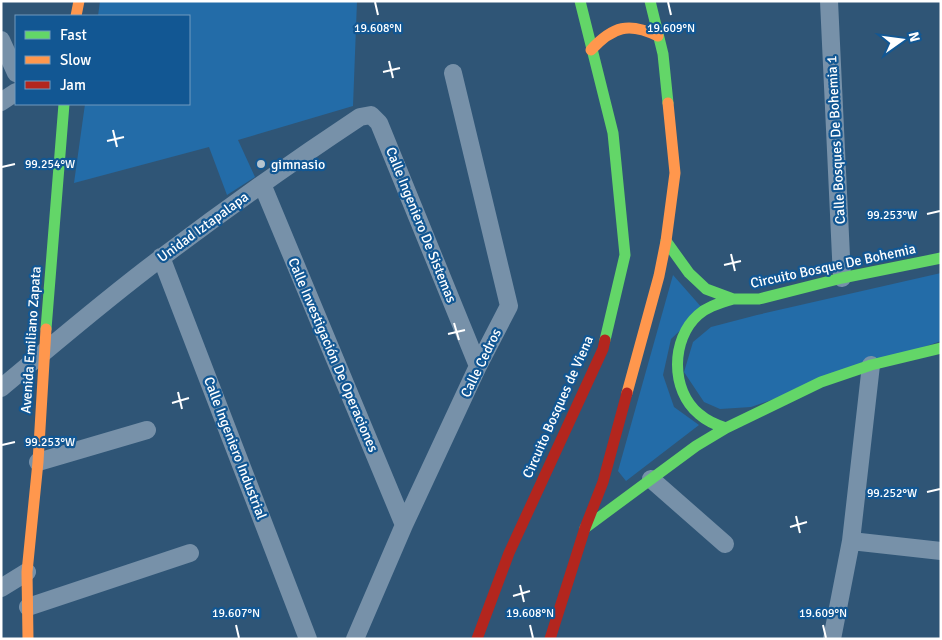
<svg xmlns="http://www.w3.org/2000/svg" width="942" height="640" font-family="Signika,sans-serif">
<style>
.green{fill:#236ca8}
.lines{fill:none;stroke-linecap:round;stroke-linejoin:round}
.street{stroke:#7791a9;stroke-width:18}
.fast{stroke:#63d668;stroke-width:11}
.slow{stroke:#ff974d;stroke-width:11}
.jam{stroke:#b3261e;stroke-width:11}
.ticks{fill:none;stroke:#fff;stroke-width:2}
.poi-dot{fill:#b6c4cf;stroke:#125793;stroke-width:2}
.labels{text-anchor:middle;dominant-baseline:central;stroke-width:4.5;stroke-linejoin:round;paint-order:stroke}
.street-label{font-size:14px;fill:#fff;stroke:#125793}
.poi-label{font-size:14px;fill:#fff;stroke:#125793;text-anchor:start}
.ticks-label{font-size:12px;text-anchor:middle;fill:#fff;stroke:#125793;stroke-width:4.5;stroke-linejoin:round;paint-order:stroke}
</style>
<rect width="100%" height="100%" fill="#2f5576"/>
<path class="green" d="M100 1H357L353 106 238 140 255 177 227 195 209 147 74 183 85 104H189V16H98Z
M941 273V341L751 407 720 409 704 402 684 372 693 342 711 327 757 315Z
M673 275 703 309 671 339 663 375 674 407 699 425 626 481 618 471Z"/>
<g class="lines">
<path class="street" d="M829 1 842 278
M1 40 16 73
M1 102 16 92
M262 184 404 525
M161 257 308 639
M1 388C54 344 106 299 161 258 226 209 292 162 360 117L371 115 379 123 478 366
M38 462 147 430
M651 479 725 544
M851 541 941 551
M1 588 27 572
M28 607 190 553
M355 639 404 525 478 366 509 306 453 73
M832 639 851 541 871 365"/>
<path class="fast" d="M580 1 613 133 625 255 605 340
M650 1 663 54 668 103
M666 241 689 273 706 289 733 299H759L842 278 941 258
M46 329 64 104
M726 428C716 425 707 421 699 414 670 390 671 339 698 315 708 306 721 303 733 299
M585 528 696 446 726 428 821 382 871 365 941 348"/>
<path class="slow" d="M76 16 79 1
M591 50C613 26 629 22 658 36
M627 393 659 276 666 241 675 173 668 103
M28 639 27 572 38 462 46 329"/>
<path class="jam" d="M477 639 509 553 603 349 605 340
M550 639 585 528 603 482 627 393"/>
</g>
<path class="ticks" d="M375 2 378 15M668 2 671 15M389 61 393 78M383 72 400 68M113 130 117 147M107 141 124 137M2 167 15 164M927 214 940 211M731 254 735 271M724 265 741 261M454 323 459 340M448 334 465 330M178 392 182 409M172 403 189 398M2 445 15 442M927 492 940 489M796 516 800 533M790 527 807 522M520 585 524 602M513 596 530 591M236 625 239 638M530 625 533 638M823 625 826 638"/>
<circle class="poi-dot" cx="261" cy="164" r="5"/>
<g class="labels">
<g class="street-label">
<text transform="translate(836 140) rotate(-93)">Calle Bosques De Bohemia 1</text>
<text transform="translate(421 225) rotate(68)">Calle Ingeniero De Sistemas</text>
<text transform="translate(203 227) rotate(-36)">Unidad Iztapalapa</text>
<text transform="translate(833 266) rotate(-12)">Circuito Bosque De Bohemia</text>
<text transform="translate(31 340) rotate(-86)">Avenida Emiliano Zapata</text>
<text transform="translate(333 355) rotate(67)">Calle Investigación De Operaciones</text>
<text transform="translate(481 363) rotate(-64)">Calle Cedros</text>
<text transform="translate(558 407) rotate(-66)">Circuito Bosques de Viena</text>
<text transform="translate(235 448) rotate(69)">Calle Ingeniero Industrial</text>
</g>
<g class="poi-label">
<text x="271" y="164">gimnasio</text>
</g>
</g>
<g class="ticks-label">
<text x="378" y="32">19.608°N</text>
<text x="671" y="32">19.609°N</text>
<text x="50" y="168">99.254°W</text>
<text x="892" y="219">99.253°W</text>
<text x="50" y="446">99.253°W</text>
<text x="892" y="497">99.252°W</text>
<text x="236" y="617">19.607°N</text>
<text x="530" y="617">19.608°N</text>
<text x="823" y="617">19.609°N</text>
</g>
<rect width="942" height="640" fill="none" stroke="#ffffff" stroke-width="5"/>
<rect x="15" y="15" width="175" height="90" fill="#125793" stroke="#719abe"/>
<rect x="25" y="31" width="25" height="8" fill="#63d668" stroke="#719abe"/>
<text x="60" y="40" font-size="15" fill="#ffffff">Fast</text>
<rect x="25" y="56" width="25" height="8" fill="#ff974d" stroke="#719abe"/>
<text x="60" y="65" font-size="15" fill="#ffffff">Slow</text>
<rect x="25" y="81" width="25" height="8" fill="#b3261e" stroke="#719abe"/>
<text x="60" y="90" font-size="15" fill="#ffffff">Jam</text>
<g transform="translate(902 40) rotate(76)" stroke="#125793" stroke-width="4" paint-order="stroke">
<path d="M0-4L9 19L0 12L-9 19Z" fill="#ffffff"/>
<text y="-8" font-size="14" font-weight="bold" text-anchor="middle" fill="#ffffff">N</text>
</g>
</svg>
